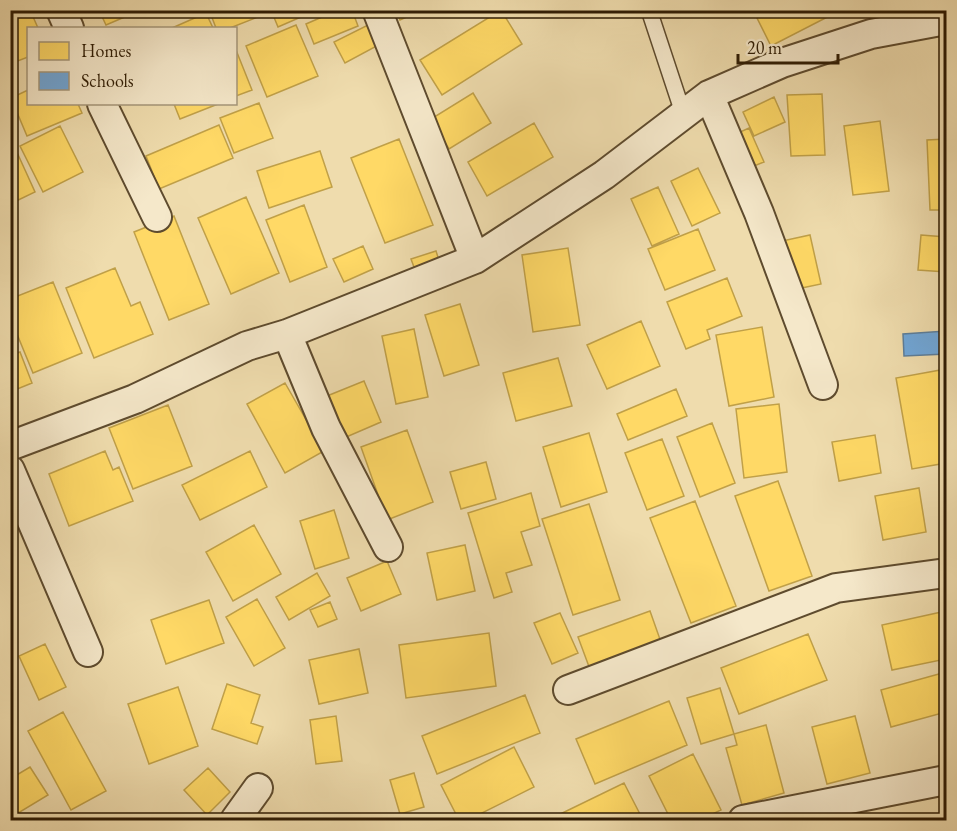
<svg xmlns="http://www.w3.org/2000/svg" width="957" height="831" font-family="'EB Garamond',serif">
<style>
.homes{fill:#ffd966;stroke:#c0a048;stroke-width:1.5}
.schools{fill:#6fa8dc;stroke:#5c7e9b;stroke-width:1.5}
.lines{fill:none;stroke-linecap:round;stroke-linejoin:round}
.service-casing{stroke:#5e4b2e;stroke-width:18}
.minor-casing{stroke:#5e4b2e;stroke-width:32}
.service{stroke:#f5e8ca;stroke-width:15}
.minor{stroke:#f5e8ca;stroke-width:28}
</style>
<rect width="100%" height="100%" fill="#efdcad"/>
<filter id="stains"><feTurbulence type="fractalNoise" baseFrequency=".00333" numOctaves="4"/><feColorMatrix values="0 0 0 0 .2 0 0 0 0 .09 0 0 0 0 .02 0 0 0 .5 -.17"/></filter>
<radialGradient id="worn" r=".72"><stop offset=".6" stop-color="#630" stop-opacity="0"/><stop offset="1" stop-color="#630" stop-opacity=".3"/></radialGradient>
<path class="homes" d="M23 10H30L38 28H28V57L10 64V16Z
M99 10H141L106 25Z
M222 10H261L263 15 230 28H216L211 15Z
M271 10H317L278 27Z
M338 10H352L358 26 314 44 306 24Z
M396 10H422L400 20Z
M501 10 522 44 442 95 420 60Z
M768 10H841L771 46 756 16Z
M206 13 213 28H172Z
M376 21 386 41 345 63 334 42Z
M296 25 318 76 267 97 246 46Z
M236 50 252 90 236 96Z
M28 90V104H78L82 113 27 136 11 98Z
M473 93 491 123 449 149 431 119Z
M822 94 825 155 791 156 787 95Z
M774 97 785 122 754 136 743 112Z
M259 103 273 138 234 153 220 118Z
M174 104H218L180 119Z
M880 121 889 191 853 195 844 126Z
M534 123 553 157 487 196 468 162Z
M219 125 233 158 159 189 146 156Z
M60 126 83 172 43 192 20 146Z
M749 128 764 162 744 170 729 137Z
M399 139 433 225 385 243 351 158Z
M946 139V210H930L927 140Z
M15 148 35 192 10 204V150Z
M320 151 332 187 269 208 257 171Z
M698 168 720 213 692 226 671 181Z
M658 187 679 234 652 246 631 199Z
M246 197 279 273 231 294 198 218Z
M304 205 327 267 290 282 266 220Z
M174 216 209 304 169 320 134 232Z
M698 229 715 270 665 290 648 249Z
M810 235 821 284 792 290 782 241Z
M921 235 946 237V272L918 270Z
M363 246 373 269 344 282 333 259Z
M568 248 580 325 533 332 522 255Z
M436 251 442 270 418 278 411 259Z
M115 268 131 306 140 302 153 334 94 358 66 288Z
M727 278 742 316 707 330 710 339 686 349 667 302Z
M53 282 82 353 33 373 10 317V299Z
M460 304 479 365 444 376 425 315Z
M641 321 660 366 607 389 587 345Z
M762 327 774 397 729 406 716 335Z
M414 329 428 397 396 404 382 336Z
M10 346 14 354 20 352 32 383 10 392Z
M558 358 572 406 516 421 503 373Z
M946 369V463L912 469 896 378Z
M364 381 381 422 344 438 327 396Z
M285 383 324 451 285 473 247 404Z
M676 389 687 416 628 440 617 414Z
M779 404 787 472 744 478 736 409Z
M168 405 192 466 133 489 109 428Z
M712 423 735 483 700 497 677 437Z
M407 430 433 502 387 520 361 447Z
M589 433 607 492 561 507 543 447Z
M875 435 881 473 839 481 832 442Z
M662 439 684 496 647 510 625 453Z
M105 451 113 470 119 467 133 501 69 526 49 474Z
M250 451 267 487 200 520 182 485Z
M486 462 496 499 461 509 450 472Z
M778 481 812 576 769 591 735 496Z
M919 488 926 532 883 540 875 496Z
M531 493 540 526 521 532 532 565 506 573 512 592 494 598 468 513Z
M695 501 736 606 691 623 650 518Z
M589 504 620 600 573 615 542 519Z
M334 510 349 558 315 569 300 521Z
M254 525 281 574 233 601 206 552Z
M465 545 475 591 437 600 427 553Z
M387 561 401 594 361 611 347 578Z
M317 573 330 596 289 620 276 597Z
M257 599 285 648 254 666 226 617Z
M209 600 224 643 166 664 151 620Z
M330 602 337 619 318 627 310 610Z
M650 611 662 645 591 672 578 637Z
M946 611V659L892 670 882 625Z
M560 613 578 653 552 664 534 623Z
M489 633 496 686 406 698 399 645Z
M808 634 827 680 739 714 721 668Z
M45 644 66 687 39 700 19 656Z
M359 649 368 693 319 704 309 660Z
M946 672V712L891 727 881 690Z
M227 684 260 695 251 723 263 727 257 744 212 729Z
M178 687 198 746 149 764 128 704Z
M720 688 734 734 701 744 687 698Z
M525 695 540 733 437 774 422 736Z
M669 701 687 745 595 784 576 739Z
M63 712 106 791 71 810 28 731Z
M336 716 342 761 316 764 310 720Z
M855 716 870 773 827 784 812 727Z
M766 725 784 793 742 805 726 748 737 745 734 734Z
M514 747 534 787 468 820H459L441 785Z
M693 754 721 810 700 820H671L649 776Z
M30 767 48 795 10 818V779Z
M208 768 230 792 207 815 184 790Z
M414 773 424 807 400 814 390 780Z
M624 783 643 820H548Z"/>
<path class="schools" d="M946 331V354L904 356 903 334Z"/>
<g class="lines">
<defs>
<path id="service" d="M649 10 683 113"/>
<path id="minor" d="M61 10 69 28
M377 10 475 259
M709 95 759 213 823 385
M102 104 157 217
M287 334 326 428 388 547
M10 446 135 399 247 346 287 334 475 259 604 175 709 95 782 63 871 34 946 20
M10 470 88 652
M568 690 836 588 946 573
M235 820 258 788
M743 820 946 780"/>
</defs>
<use href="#service" class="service-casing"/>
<use href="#minor" class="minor-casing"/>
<use href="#service" class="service"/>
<use href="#minor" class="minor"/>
</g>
<rect width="957" height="831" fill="none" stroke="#efdcad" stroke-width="36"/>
<rect x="12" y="12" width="933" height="807" fill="none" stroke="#2e1b03" stroke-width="3"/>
<rect x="18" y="18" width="921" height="795" fill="none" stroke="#2e1b03" stroke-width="1.5"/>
<rect x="27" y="27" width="210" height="78" fill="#f5e8ca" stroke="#a5967a" stroke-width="1.5"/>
<rect x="39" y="42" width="30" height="18" fill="#ffd966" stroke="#a5967a" stroke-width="1.5"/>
<text x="81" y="57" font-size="18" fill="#2e1b03">Homes</text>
<rect x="39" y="72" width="30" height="18" fill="#6fa8dc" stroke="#a5967a" stroke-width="1.5"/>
<text x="81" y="87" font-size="18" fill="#2e1b03">Schools</text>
<path d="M738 54v9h100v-9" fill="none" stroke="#2e1b03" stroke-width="3"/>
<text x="747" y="54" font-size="18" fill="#2e1b03" stroke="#f5e8ca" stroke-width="4.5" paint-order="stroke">20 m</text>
<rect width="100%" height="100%" filter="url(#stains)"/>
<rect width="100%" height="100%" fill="url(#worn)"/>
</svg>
